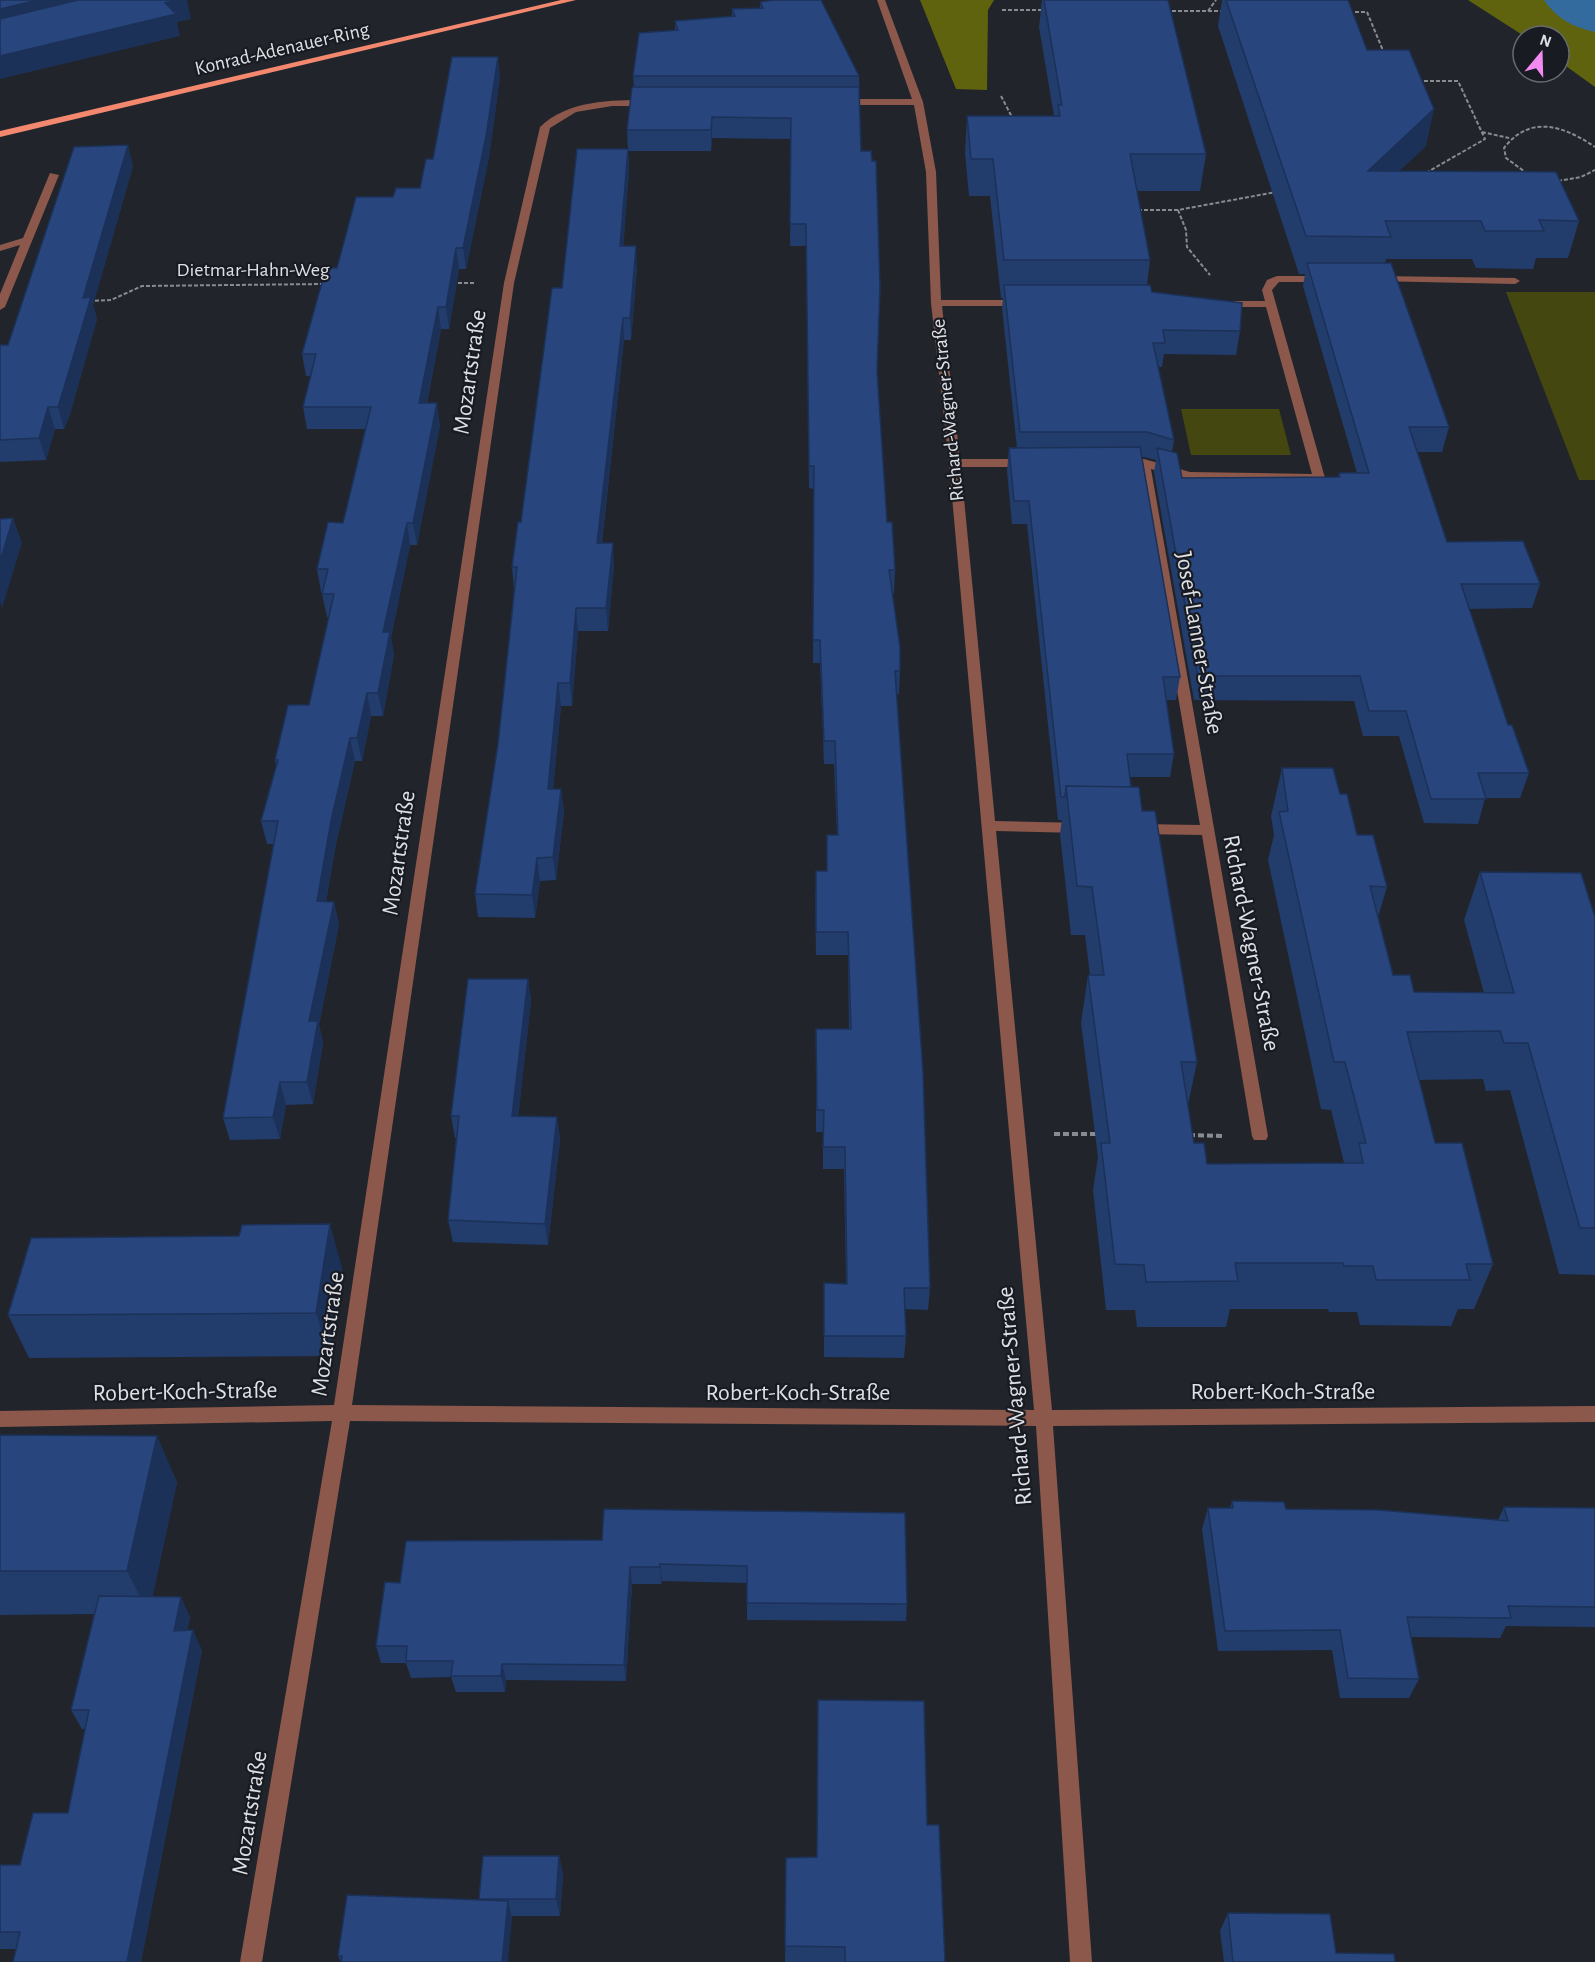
<svg xmlns="http://www.w3.org/2000/svg" width="1595" height="1962" font-family="'Alegreya Sans',sans-serif">
<style>
.green{fill:#44470f}
.forest{fill:#5f630e}
.lines{fill:none;stroke-linecap:round;stroke-linejoin:round}
.river{fill:#336b9e;fill-rule:evenodd}
.path-far1{stroke:#888b90;stroke-width:2;stroke-dasharray:4 2;stroke-linecap:butt}
.path{stroke:#888b90;stroke-width:4;stroke-dasharray:6 3;stroke-linecap:butt}
.minor{fill:#8c584b;fill-rule:evenodd}
.major{fill:#f4886f;fill-rule:evenodd}
.wall{fill:#223c6c}
.shaded-wall{fill:#1c3158}
.building{fill:#28467d;stroke:#1c3158;stroke-width:1.5}
.labels{text-anchor:middle;dominant-baseline:central;stroke-width:4.5;stroke-linejoin:round;paint-order:stroke}
.far-street-label{font-size:20px;fill:#dee0e5;stroke:#181b21}
.street-label{font-size:24px;fill:#dee0e5;stroke:#181b21}
</style>
<rect width="100%" height="100%" fill="#21252b"/>
<path class="green" d="M1506 292H1595V480H1579Z
M1181 409H1279L1291 455H1191Z"/>
<path class="forest" d="M920 0H994L988 10 987 90 956 89Z
M1468 0H1557L1595 25V87L1559 61V36H1524Z"/>
<g class="lines">
<path class="river" d="M1544 0H1595V32C1573 27 1557 19 1544 0Z"/>
<path class="path-far1" d="M1002 10H1044
M1166 11H1224
M1208 11 1216 0
M1349 12H1367L1384 53
M1418 81H1458L1485 139 1426 173
M1001 96 1014 121
M1482 132 1509 138
M1528 174 1506 158 1504 148C1530 114 1564 126 1595 147
M1558 181 1581 177 1595 170
M1138 210H1178L1276 192
M1178 210 1186 230 1187 247 1210 275
M452 283H474
M89 301 111 300 142 286 324 284"/>
<path class="path" d="M1054 1134H1100
M1189 1135 1223 1136"/>
<path class="minor" d="M877 0H885L923 102 936 172 941 300H1021L1026 303 1021 306H942L960 459H1028L1034 463 1028 467H961L995 821 1081 823 1088 828 1081 833 996 831 1052 1410 1595 1406V1422L1053 1426 1092 1962H1070L1036 1426 350 1421 262 1962H240L332 1421 0 1427V1411L334 1405 504 283 540 127C568 100 611 100 648 100L653 103 648 106H612L576 112 550 128 514 283 352 1405 1034 1410 949 463 931 303 926 172 914 105H840L835 102 840 99H912Z
M50 173 59 175 5 307 0 310V294L20 245 0 251V245L23 238Z
M1277 276H1324L1329 279 1324 282H1279L1272 290 1325 478 1319 482 1189 480 1151 469 1268 1136 1266 1140H1254L1252 1136 1202 835 1138 834 1131 829 1138 824 1200 825 1139 467 1130 463 1132 461 1144 459 1190 472 1312 474 1266 307H1222L1217 304 1222 301H1265L1262 290 1267 280Z
M1378 276 1515 278 1520 281 1515 284 1374 281V277Z"/>
<path class="major" d="M561 0H576L0 137V131Z"/>
</g>
<path class="wall" d="M1042 0H1168L1206 154 1200 191H1137L1150 260 1147 285 1152 292 1240 331 1236 355 1164 354 1162 367H1158L1174 440 1172 452 1182 478 1338 477 1339 473H1357L1303 286 1305 274H1299L1218 26 1222 0H1348L1367 50 1426 146 1399 171 1579 221 1568 258H1536L1533 269 1476 268 1472 259H1386L1385 263 1449 427 1442 452H1417L1447 542 1540 584 1532 608 1469 609 1508 725 1529 773 1520 798H1485L1478 824 1424 823 1399 736H1363L1354 701 1194 700 1154 472 1156 460 1144 457H1142L1180 677 1176 700H1166L1174 754 1170 777H1130L1131 787 1142 811 1197 1062 1188 1105 1194 1143 1207 1164 1344 1163 1331 1110 1321 1109 1268 860 1274 835 1271 816 1282 768 1340 794 1357 835 1387 887 1378 917 1393 975 1414 992 1484 993 1464 920 1480 872 1595 917V1275L1559 1274 1510 1090 1486 1091 1483 1079 1419 1080 1435 1143 1493 1264 1474 1309H1458L1451 1326 1360 1325 1357 1312H1329L1328 1309H1230L1226 1327H1137L1135 1310H1106L1093 1190 1098 1157 1081 1023 1088 975H1090L1085 935H1071L1060 834 1062 820H1058L1027 524H1012L1007 471 1009 448H1017L1002 308 1003 298H1001L990 196H969L965 153 967 116H1054L1039 27Z
M760 2 859 76 861 151 877 372 887 522 895 570 894 593H892L900 671 899 694H897L930 1288 928 1310 905 1309 906 1336 904 1358 824 1357V1283L846 1284 844 1169H823V1132H816V1029H849L848 955H816L815 893 826 871 837 835 834 764H824L820 663H813L814 489 809 488 806 246H790L791 139 712 138 711 151H628L627 130 634 87 633 76 675 30V21L732 16V9L760 8Z
M500 77 489 157 466 269H459L449 329H441L427 403 440 425 417 545H410L391 638 394 655 383 716H371L362 761H355L336 844 326 902H334L339 924 319 1025 323 1043 313 1104 286 1105 280 1139 230 1140 223 1118 274 844H267L261 821 276 766 275 760 309 705 329 617H327L322 594 323 592H321L317 569 343 523 365 429H307L303 407 311 376H306L302 354 337 268 393 197 420 188 433 159Z
M628 149 629 170 623 246 637 268 631 340H624L602 543 614 566 608 631H578L572 706H561L553 789H561L564 812 556 880 540 881 535 918 478 917 475 894 498 744 514 589 512 567 521 522 562 288Z
M133 166 93 305 97 319 70 414 64 429H55L46 460 0 462V345H8Z
M528 979 531 1001 518 1116 557 1117 560 1139 548 1245 453 1242 448 1220 456 1138H455L451 1116Z
M239 1236 342 1268 329 1356 29 1358 8 1315Z
M0 1435 177 1482 152 1597 190 1617 187 1631 202 1650 141 1962H13L16 1949H0V1865H20L68 1813 85 1729H82L71 1710 94 1614 0 1615Z
M1232 1501 1286 1509 1498 1520 1504 1507 1595 1508V1627L1506 1626 1500 1638 1411 1637 1419 1679 1409 1698H1340L1332 1650 1218 1651 1202 1529 1208 1508H1230Z
M604 1509 907 1604 906 1621 747 1620V1583L662 1581 661 1584H632L626 1681 506 1680 505 1692H456L451 1677 411 1678 406 1663H381L376 1646 400 1583 602 1540Z
M927 1825 945 1962H785L786 1858 817 1857Z
M559 1856 563 1874 560 1916H512V1917L341 1962 338 1956 479 1900V1899Z
M1228 1913 1336 1953 1395 1962H1224L1220 1931Z"/>
<path class="shaded-wall" d="M38 0H134L0 32V9Z
M176 0H187L191 19 177 22 180 36 0 79V56L165 3Z
M498 57 500 77 489 157 466 269 463 248Z
M1434 109 1426 146 1360 208 1368 171Z
M712 117V138L711 151V130Z
M128 145 133 166 93 305 97 319 70 414 64 429 58 407 83 298Z
M628 149 629 170 622 268 620 246Z
M636 246 637 268 631 340 630 318Z
M456 248 459 269 449 329 446 307Z
M438 307 441 329 422 425 419 403Z
M623 318 624 340 599 566 597 543Z
M437 403 440 425 417 545 413 523Z
M48 407 55 429 46 460 39 438Z
M13 518 22 543 2 608 0 601V562Z
M407 523 410 545 391 638 394 655 383 716 378 693 383 632Z
M613 543 614 566 608 631 606 608Z
M576 608 578 631 572 706 570 683Z
M558 683 561 706 551 812 548 789Z
M367 693 371 716 362 761 357 738Z
M350 738 355 761 336 844 322 924 317 901 331 821Z
M561 789 564 812 556 880 553 857Z
M537 858 540 881 535 918 532 895Z
M334 902 339 924 319 1025 323 1043 313 1104 307 1082 309 1021Z
M528 979 531 1001 516 1138 512 1116Z
M280 1082 286 1105 280 1139 273 1117Z
M557 1117 560 1139 548 1245 545 1224Z
M330 1224 342 1268 329 1356 316 1313Z
M157 1436 177 1482 149 1614 127 1571Z
M660 1564 662 1581 661 1584 660 1567Z
M630 1567 632 1584 626 1681 624 1665Z
M181 1597 190 1617 183 1651 174 1631Z
M193 1630 202 1650 141 1962H127Z
M502 1664 506 1680 505 1692 501 1676Z
M559 1856 563 1874 560 1916 556 1899Z
M508 1901 512 1917 508 1962H502Z"/>
<path class="building" d="M0 0H38L0 9Z
M78 0H176L165 3 176 14 0 56V19Z
M774 0H821L859 76H633L639 33 678 30 675 21 735 16 732 9 763 8 760 2Z
M1044 0H1168L1206 154H1130L1150 260H1004L993 159H971L967 116H1060L1058 105H1062Z
M1226 0H1348L1367 50H1409L1434 109 1368 171 1556 172 1579 221 1539 220 1544 231H1485L1481 221H1385L1391 237 1306 236Z
M452 57H498L486 136 463 248H456L446 307H438L419 403H437L413 523H407L383 632H390L378 693H367L357 738H350L331 821 317 901 334 902 309 1021H318L307 1082H280L273 1117 223 1118 278 821H261L278 760H275L288 705H309L334 594H322L328 569H317L328 522 343 523 371 407H303L316 354H302L326 268H337L356 197H393L396 188H420L426 159H433Z
M632 87H859L861 151H871L872 161H876L880 287 877 371 887 522H892L895 570H889L900 647V671H895L923 1072 930 1288H904L906 1336H824V1283L847 1284 845 1147H823L824 1110H817L816 1029H851L848 932H816V871H827V835H838L835 741H824L820 640H813L814 466H809L806 224H790L791 118 712 117 711 130H627Z
M128 145 83 298 91 297 63 391 58 407H48L39 438 0 440V345H8L74 147Z
M577 149H628L620 246H636L630 318H623L597 543H613L606 608H576L570 683H558L548 789H561L553 857 537 858 532 895 475 894 498 744 517 567H512L518 522H521L552 288H562Z
M1307 263H1391L1449 427H1409L1447 542 1523 541 1540 584H1461L1508 725H1512L1529 773H1478L1486 799H1431L1406 711H1369L1360 676H1198L1157 448 1177 453 1182 478 1340 477 1339 473H1369Z
M1004 285H1150L1152 292 1242 303 1240 331 1163 330 1165 343H1153L1174 440 1147 432H1020Z
M1140 447 1180 677H1163L1174 754H1127L1131 787 1066 786 1065 797H1061L1029 501H1014L1009 448Z
M13 518 0 562V519Z
M1282 768H1333L1340 794H1347L1357 835H1373L1387 887 1370 886 1393 975H1410L1414 992 1514 993 1480 872 1581 873 1595 917V1228H1580L1528 1043H1504L1500 1031 1407 1032 1435 1143H1462L1493 1264H1466L1470 1280H1376L1373 1266H1344L1343 1263H1235L1238 1281 1146 1282 1144 1265 1115 1264 1101 1143H1110L1088 975H1104L1092 887 1077 886 1066 786 1139 787 1142 811H1155L1197 1062H1181L1194 1143H1204L1207 1164 1363 1163 1359 1143H1366L1345 1062H1334L1279 812 1288 811Z
M468 979H528L512 1116 557 1117 545 1224 448 1220 459 1116H451Z
M330 1224 316 1313 8 1315 31 1238 239 1236 242 1225Z
M0 1435 157 1436 127 1571H0Z
M1232 1501 1284 1502 1286 1509 1379 1510 1508 1521 1504 1507 1595 1508V1607L1508 1606 1511 1618 1407 1617 1419 1679 1348 1678 1340 1630 1225 1631 1208 1508H1233Z
M604 1509 905 1513 907 1604 747 1603V1566L660 1564V1567H630L624 1665 502 1664 501 1676H451L453 1661H406L407 1646H376L385 1582 400 1583 406 1541 602 1540Z
M99 1596 181 1597 174 1631 193 1630 127 1962H13L20 1932H0V1865H20L33 1813H68L89 1710H71Z
M818 1700 924 1701 927 1825H939L945 1962H845V1947L785 1946 786 1858 817 1857Z
M483 1856H559L556 1899H479Z
M347 1895 508 1901 502 1962H341L342 1956H338Z
M1228 1913 1330 1914 1336 1953 1394 1954 1395 1962H1233Z"/>
<g class="labels">
<g class="far-street-label">
<text transform="translate(282 49) rotate(-13)">Konrad-Adenauer-Ring</text>
<text x="253" y="270">Dietmar-Hahn-Weg</text>
<text transform="translate(948 410) rotate(-96)">Richard-Wagner-Straße</text>
</g>
<g class="street-label">
<text transform="translate(470 372) rotate(-82)">Mozartstraße</text>
<text transform="translate(1199 643) rotate(80)">Josef-Lanner-Straße</text>
<text transform="translate(399 853) rotate(-82)">Mozartstraße</text>
<text transform="translate(1251 943) rotate(79)">Richard-Wagner-Straße</text>
<text transform="translate(328 1334) rotate(-82)">Mozartstraße</text>
<text transform="translate(185 1392) rotate(-1)">Robert-Koch-Straße</text>
<text x="1283" y="1392">Robert-Koch-Straße</text>
<text x="798" y="1393">Robert-Koch-Straße</text>
<text transform="translate(1015 1396) rotate(-95)">Richard-Wagner-Straße</text>
<text transform="translate(250 1813) rotate(-81)">Mozartstraße</text>
</g>
</g>
<g transform="translate(1541 54) rotate(19)"><circle r="28" fill="#181b21" stroke="#676a6f" stroke-width="1.5"/>
<path d="M0-4.5L10 22L0 15L-10 22Z" fill="#f38af2"/>
<text y="-9" font-size="16" font-weight="bold" text-anchor="middle" fill="#dee0e5">N</text>
</g>
</svg>
